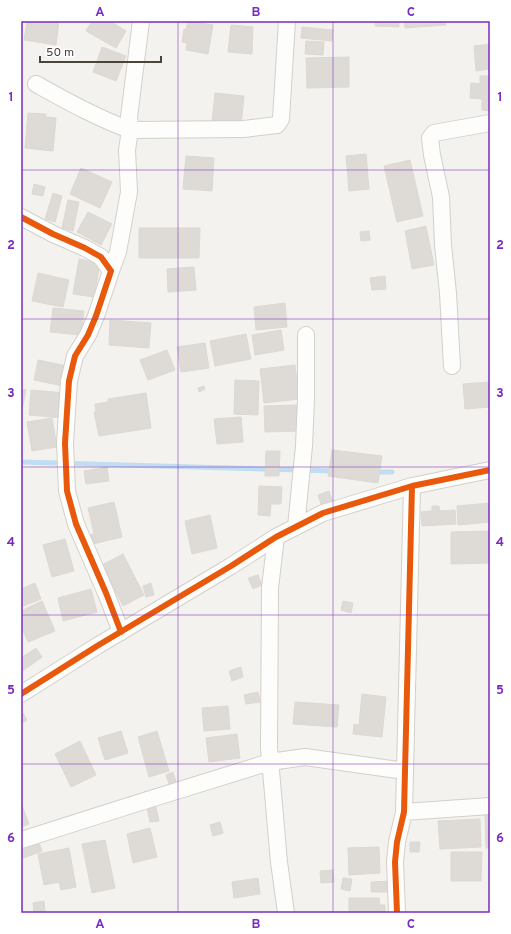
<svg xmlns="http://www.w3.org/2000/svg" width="511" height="934" font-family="Overpass,sans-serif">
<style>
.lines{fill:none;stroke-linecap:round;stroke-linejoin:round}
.stream{stroke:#c0ddf1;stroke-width:5}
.building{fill:#dedbd6;stroke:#dcd9d4}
.street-casing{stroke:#d2d0cb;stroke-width:18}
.street{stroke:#fdfdfc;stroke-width:16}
.cycleway-casing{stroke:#fff;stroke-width:8}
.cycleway{stroke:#e8590c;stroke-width:6}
.grid{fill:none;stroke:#7b2cbf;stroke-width:1;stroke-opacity:0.55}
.neatline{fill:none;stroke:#7b2cbf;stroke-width:1.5}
.grid-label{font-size:13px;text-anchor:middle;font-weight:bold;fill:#7b2cbf}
</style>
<rect width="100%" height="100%" fill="#f4f2ee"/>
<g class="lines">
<path class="stream" d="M21 462 335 471
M375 472H392"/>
</g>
<path class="building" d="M27 21H59L56 45 24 40Z
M92 21H110L126 31 116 48 86 31Z
M188 21 213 25 208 54 186 50 187 43 182 42 184 29 186 30Z
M375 21H399V27L375 26Z
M404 21H445L446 25 405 28Z
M231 25 253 27 252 54 228 52Z
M302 27 333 30 332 41 301 38Z
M306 41 324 42 323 55 305 54Z
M490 44V69L476 71 474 46Z
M102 47 126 56 116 81 93 72Z
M349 57V87L307 88 306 58Z
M480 76H490V111L482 110V99L470 98 471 83 480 84Z
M215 93 244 96 241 126 212 123Z
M28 113 46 114V117L56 118 53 151 25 148Z
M366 154 369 189 349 191 346 156Z
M186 156 214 158 212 191 183 189Z
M410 160 423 216 397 222 384 166Z
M81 168 112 182 100 208 70 194Z
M34 184 45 187 43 196 32 194Z
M53 193 62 196 55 222 45 219Z
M68 200 79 202 73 231 62 228Z
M88 212 112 224 101 245 77 232Z
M426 226 434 265 412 269 405 231Z
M139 228H200L199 258H139Z
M369 231 370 240 361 241 360 232Z
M79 259 100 263 94 297 73 294Z
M194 267 196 290 168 292 167 269Z
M38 273 69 280 63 307 32 301Z
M385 276 386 289 372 290 370 278Z
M285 303 287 327 256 330 254 307Z
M53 308 84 311 81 335 50 332Z
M110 320 151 323 149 348 109 345Z
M281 330 284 350 255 355 252 335Z
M246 334 251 359 215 366 210 341Z
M205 343 209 368 181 372 177 347Z
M167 350 175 370 148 380 140 360Z
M38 360 67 366 63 386 34 380Z
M295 365 299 399 264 403 260 369Z
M235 380 259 381 258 415 234 414Z
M490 382V407L465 409 463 384Z
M204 386 205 389 199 392 198 388Z
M21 389 26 390 21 415Z
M31 390 65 393 63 418 29 415Z
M146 393 151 428 99 436 94 412H96L95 404 108 402V399Z
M299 405 300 431 265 432 264 406Z
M241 417 243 442 217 444 214 419Z
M52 418 57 447 32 451 27 422Z
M332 450 382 456 378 483 328 476Z
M266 451H280L279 476H265Z
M107 467 109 481 86 484 84 471Z
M259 486 282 487 281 504H271L270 516 258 515Z
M329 491 333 503 322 507 318 495Z
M114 502 122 537 93 544 90 535 94 534 88 508Z
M490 503V522L458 525 457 506Z
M432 506H439L440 511 455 510 456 524 422 526 421 512 432 511Z
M210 515 217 548 192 554 185 521Z
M490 531V563L451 564V532Z
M65 539 74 571 52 577 43 545Z
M123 554 144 595 123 606 102 565Z
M258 575 262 585 253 589 248 578Z
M35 583 41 599 21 607V589Z
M151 583 154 595 146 597 143 586Z
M91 589 97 612 63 621 58 598Z
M42 601 55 631 28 642 21 626V611Z
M343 601 353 603 351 613 341 610Z
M36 648 42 657 21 672V658Z
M241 667 243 677 232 681 229 671Z
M258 692 260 702 246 704 244 695Z
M362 694 386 697 382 737 353 734 354 724 359 725Z
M295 702 339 705 337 727 293 724Z
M228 706 230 729 204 731 202 708Z
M23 713 27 720 21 724V715Z
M121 731 128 753 105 760 98 738Z
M157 731 169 771 149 777 138 737Z
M237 734 240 758 209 762 206 738Z
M80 741 96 775 71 787 55 754Z
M173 772 176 782 169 784 166 775Z
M21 803 29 824 21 827Z
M156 807 159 821 150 822 147 808Z
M485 813H490V847L486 848Z
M480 819 481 847 440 849 438 821Z
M220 822 223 833 213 836 210 825Z
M150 828 157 857 133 863 127 834Z
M105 840 115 888 92 893 82 844Z
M410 842H420L419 852H410Z
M39 843 42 851 21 859V849Z
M379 847 380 873 349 875 348 848Z
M69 848 76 887 61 890 59 882 44 885 38 854Z
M451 852H482L481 881H451Z
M333 870 334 882 321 883 320 871Z
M258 878 260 894 234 898 232 882Z
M343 878 352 879 350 891 341 889Z
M392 881V892H371V882Z
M349 898H379L380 905H385V913H349Z
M44 901 45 911 34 913 33 903Z"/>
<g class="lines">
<defs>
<path id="street" d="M36 84C67 101 97 118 130 130L244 129 277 125 281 119 287 21
M21 217 53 234 85 248 101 257 111 271 96 316 88 335 75 356 69 381 65 443 67 491 76 524 106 593 121 632
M111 271 118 252 129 192 127 150 130 130 129 117 141 21
M452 366 448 293 443 245 441 197 432 155 430 138 434 133 490 123
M296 527 304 446 306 399V335
M276 537 270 588 269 748 279 862 286 913
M21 694 97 646 231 566 276 537 323 513 412 486 490 470
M404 812 490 806
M21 840 147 800 270 762 305 757 405 771
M397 913 395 862 397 842 404 812 412 486"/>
</defs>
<use href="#street" class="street-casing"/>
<use href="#street" class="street"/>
<defs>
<path id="cycleway" d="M21 217 53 234 85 248 101 257 111 271 96 316 88 335 75 356 69 381 65 443 67 491 76 524 106 593 121 632
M21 694 97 646 231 566 276 537 323 513 412 486 490 470
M397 913 395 862 397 842 404 812 412 486"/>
</defs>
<use href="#cycleway" class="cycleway-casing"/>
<use href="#cycleway" class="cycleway"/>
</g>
<path class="grid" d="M178 21V913M333 21V913M21 170H490M21 319H490M21 467H490M21 615H490M21 764H490"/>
<rect width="511" height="934" fill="none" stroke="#ffffff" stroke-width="44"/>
<path d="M40 56v6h121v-6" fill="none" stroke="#4b4439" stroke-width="2"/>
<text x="46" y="56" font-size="12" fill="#4b4439" stroke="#ffffff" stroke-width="3" paint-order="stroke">50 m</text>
<rect x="22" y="22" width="467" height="890" class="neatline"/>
<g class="grid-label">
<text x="100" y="16">A</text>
<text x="256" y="16">B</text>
<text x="411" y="16">C</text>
<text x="11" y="101">1</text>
<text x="500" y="101">1</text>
<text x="11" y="249">2</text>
<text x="500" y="249">2</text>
<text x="11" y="397">3</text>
<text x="500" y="397">3</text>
<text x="11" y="546">4</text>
<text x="500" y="546">4</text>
<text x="11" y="694">5</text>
<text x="500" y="694">5</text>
<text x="11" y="842">6</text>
<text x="500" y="842">6</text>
<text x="100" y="928">A</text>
<text x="256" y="928">B</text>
<text x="411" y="928">C</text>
</g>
</svg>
